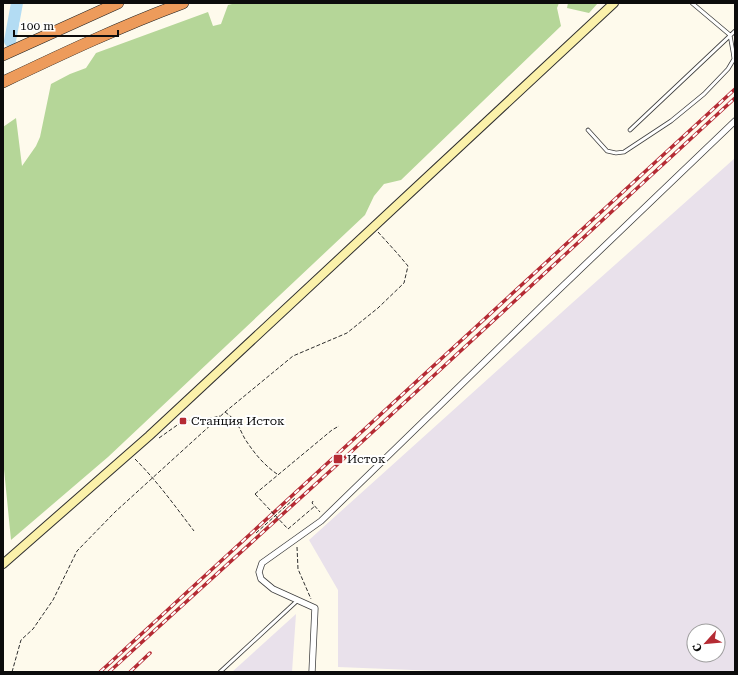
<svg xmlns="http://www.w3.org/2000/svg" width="738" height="675" font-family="'Roboto Serif',serif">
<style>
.industrial{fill:#e9e1eb;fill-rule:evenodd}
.forest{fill:#b5d698}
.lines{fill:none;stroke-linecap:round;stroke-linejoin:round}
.river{stroke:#b3dcf3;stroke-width:12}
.lane-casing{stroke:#3f3f3f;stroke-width:4.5}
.street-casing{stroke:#3f3f3f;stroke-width:7}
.secondary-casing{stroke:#2e2e2e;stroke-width:10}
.highway-casing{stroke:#1d1d1d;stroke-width:12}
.path{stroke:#2e2e2e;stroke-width:1;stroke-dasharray:4 2;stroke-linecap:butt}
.lane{stroke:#fff;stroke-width:3}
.street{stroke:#fff;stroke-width:5.5}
.secondary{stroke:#fbf1aa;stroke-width:8}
.highway{stroke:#ed9b5b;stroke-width:11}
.rail-casing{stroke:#b52b34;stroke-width:3.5}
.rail{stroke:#fff;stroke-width:2;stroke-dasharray:6;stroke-linecap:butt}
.path-bridge{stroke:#2e2e2e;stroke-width:1;stroke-dasharray:4 2;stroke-linecap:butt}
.poi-dot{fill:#b52b34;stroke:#fff;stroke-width:1.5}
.labels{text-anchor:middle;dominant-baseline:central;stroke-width:4;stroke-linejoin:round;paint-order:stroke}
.poi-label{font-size:12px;fill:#0c0c0c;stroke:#fff;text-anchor:start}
</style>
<rect width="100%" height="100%" fill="#fefaec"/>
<path class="industrial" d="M735 158V669L734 672H462L338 667V590L309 540 571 304ZM694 631H718V655H694Z
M296 614 292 672H232Z"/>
<path class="forest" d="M236 3H559L557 8 561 26 401 180 384 184 374 196 365 215 108 457 11 540 3 459V127L16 118 22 166 36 146 40 137 51 84 70 74 86 68 96 53 208 12 213 26 221 24 228 5Z
M568 3H598L589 13 567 8Z"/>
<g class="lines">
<path class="river" d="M10 41 17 3"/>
<defs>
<path id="lane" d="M588 130 607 151 616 153 624 152 671 121 704 94 728 69 734 59 733 52 730 35 692 3
M630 130 735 31
M220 672 298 600"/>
<path id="street" d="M312 672 315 608 273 589 261 579 259 572 262 563 321 521 544 304 735 121"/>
<path id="secondary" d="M3 564 149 436 614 3"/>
<path id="highway" d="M3 55 118 3
M3 82C62 54 121 26 183 3"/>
</defs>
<use href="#lane" class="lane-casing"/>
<use href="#street" class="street-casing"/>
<use href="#secondary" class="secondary-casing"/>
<use href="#highway" class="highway-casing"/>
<path class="path" d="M225 412C229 415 233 418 236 422 240 428 242 434 245 439 254 453 264 465 277 474
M159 438 183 421 212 418 220 416
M135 459C157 481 175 506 194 531
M255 494 332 430 339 426
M313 501 312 503 320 512
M288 529 315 506
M256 533 295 498
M297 547 298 569 311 599
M12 672 21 640 33 629 53 600 77 551 115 512 225 412 293 356 347 333 378 308 404 283 408 266 397 253 378 232"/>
<use href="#lane" class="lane"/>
<use href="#street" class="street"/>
<use href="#secondary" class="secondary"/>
<use href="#highway" class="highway"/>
<defs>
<path id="rail" d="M100 672 735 89
M109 672 340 462 735 98
M130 672 150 653"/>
</defs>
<use href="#rail" class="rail-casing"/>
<use href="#rail" class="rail"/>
<path class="path-bridge" d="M255 494 288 529"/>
</g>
<g class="poi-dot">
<rect x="179" y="417" width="8" height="8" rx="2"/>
<rect x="333" y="454" width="10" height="10" rx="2"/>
</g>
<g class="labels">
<g class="poi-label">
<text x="191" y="421">Станция Исток</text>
<text x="347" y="459">Исток</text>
</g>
</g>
<rect width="738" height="675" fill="none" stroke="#0c0c0c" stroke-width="8"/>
<g transform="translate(706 643) rotate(243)"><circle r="19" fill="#ffffff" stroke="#9e9e9e"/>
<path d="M0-3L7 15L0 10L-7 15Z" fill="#b52b34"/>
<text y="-6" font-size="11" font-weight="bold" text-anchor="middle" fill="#0c0c0c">С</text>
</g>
<path d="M14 30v6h104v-6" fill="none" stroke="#0c0c0c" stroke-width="2"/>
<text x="20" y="30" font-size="12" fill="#0c0c0c" stroke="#ffffff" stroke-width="3" paint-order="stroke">100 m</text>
</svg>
